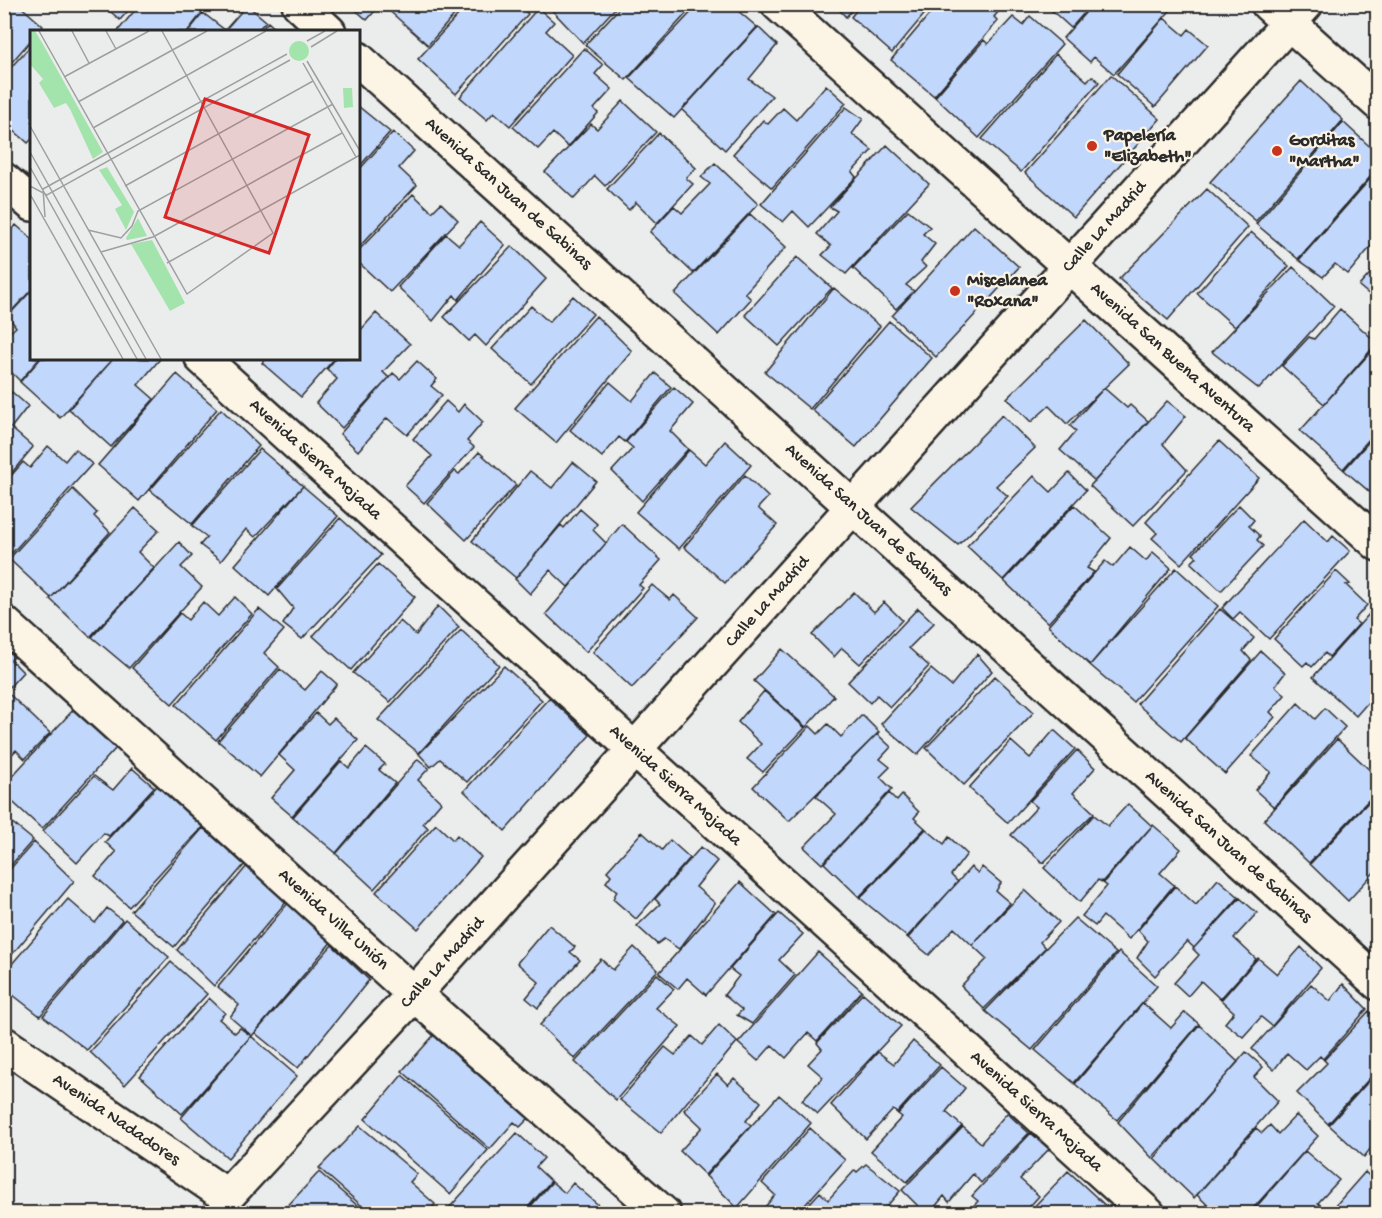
<svg xmlns="http://www.w3.org/2000/svg" width="1382" height="1218" font-family="'Gochi Hand',sans-serif">
<style>
.building{fill:#c2d7fc;stroke:#2b2b2b;stroke-width:1.5}
.lines{fill:none;stroke-linecap:round;stroke-linejoin:round}
.minor-casing{stroke:#2b2b2b;stroke-width:38}
.tertiary-casing{stroke:#2b2b2b;stroke-width:38}
.minor{stroke:#fcf5e5;stroke-width:33}
.tertiary{stroke:#fcf5e5;stroke-width:33}
.poi-dot{fill:#c8321e;stroke:#fcf5e5;stroke-width:2}
.labels{text-anchor:middle;dominant-baseline:central;stroke-width:4.5;stroke-linejoin:round;paint-order:stroke}
.poi-label{font-size:18px;font-weight:bold;fill:#2b2b2b;stroke:#fcf5e5;text-anchor:start}
.street-label{font-size:18px;fill:#2b2b2b;stroke:#fcf5e5}
.inset-road{fill:none;stroke:#9e9f9f;stroke-width:1.5}
.view{fill:#d62828;fill-opacity:0.15;stroke:#d62828;stroke-width:3}
.inset-edge{fill:none;stroke:#2b2b2b;stroke-width:3}
</style>
<rect width="100%" height="100%" fill="#ebecec"/>
<filter id="ink" filterUnits="userSpaceOnUse"><feTurbulence type="fractalNoise" baseFrequency=".0167" numOctaves="2"/><feDisplacementMap in="SourceGraphic" scale="12" xChannelSelector="R" yChannelSelector="G"/><feConvolveMatrix kernelMatrix="1 2 1 2 8 2 1 2 1" color-interpolation-filters="sRGB"/></filter>
<g filter="url(#ink)">
<path class="building" d="M4 4H18L43 26 38 32H32V39L4 71Z
M102 4H134L120 20Z
M140 4H209L187 32H117Z
M349 4H381L367 20Z
M389 4H464L428 45 386 8Z
M468 4H517L528 14 456 94 418 59Z
M546 4H619L583 43Z
M623 4H695L626 80 585 45Z
M699 4H730L757 27 674 118 629 78Z
M834 4H857L846 17Z
M861 4H933L892 53 851 17Z
M938 4H1001L1003 6 994 17 998 21 934 96 891 60Z
M1054 4H1092L1071 28 1050 9Z
M1093 4H1176L1114 74 1094 57 1090 62 1063 38Z
M247 5 266 21 256 32H188L203 13 225 30Z
M538 8 554 22 546 31 572 55 510 126 494 112 487 120 460 97Z
M1030 16 1062 44 979 138 935 97 984 40 988 44 1013 17 1023 25Z
M1164 18 1184 35 1189 29 1208 45 1155 107 1117 74Z
M268 22 279 32H259Z
M758 27 777 45 749 79 772 96 725 150 682 110Z
M32 44V139L28 143 4 122V75Z
M584 48 603 65 595 74 612 89 594 109 598 113 568 147 553 133 538 149 513 127Z
M1056 54 1087 81 1092 76 1099 82 1021 172 982 139Z
M1111 75 1160 119 1074 217 1025 173Z
M1301 81 1343 120 1256 221 1210 182Z
M826 85 846 103 772 188 733 154 763 120 768 124 783 108 796 120Z
M623 101 656 132 605 186 595 176 574 199 545 172 591 124 597 129Z
M358 106 390 132 358 168Z
M846 107 863 119 852 134 872 150 852 172 856 177 809 227 793 211 783 222 761 204Z
M1343 122 1378 154V168L1298 259 1256 224Z
M393 132 414 151 399 168 417 185 358 248V171Z
M659 133 696 168 686 178 693 184 657 223 636 202 629 210 607 189Z
M887 145 929 184 846 274 822 255 831 246 817 234 837 211 830 207Z
M715 163 758 204 693 273 650 232 674 206 682 213 710 184 701 177Z
M1378 170V238L1348 274 1335 264 1323 277 1299 260Z
M1207 189 1248 227 1168 320 1119 279Z
M413 194 432 212 441 203 458 220 390 292 358 262V251Z
M908 210 930 227 923 234 935 244 921 262 926 267 906 285 914 291 896 309 853 268Z
M750 214 786 247 745 293 751 299 719 335 675 294Z
M480 222 505 245 458 300 454 295 433 321 398 287 446 234 459 245Z
M16 225 32 239V289L8 315 4 312V239Z
M974 226 1019 267 936 357 892 316Z
M1251 232 1289 266 1235 327 1197 293Z
M512 246 546 279 486 346 475 335 469 341 444 317Z
M797 257 832 288 779 346 745 315Z
M1378 265V302L1359 286Z
M1293 267 1334 306 1259 389 1212 352Z
M834 288 880 326 810 409 765 372Z
M32 290V358H40L20 381 4 365V338L16 327 8 316Z
M573 296 593 314 531 384 492 349 531 306 549 322Z
M1340 309 1377 343 1324 404 1282 366 1309 337 1314 339Z
M376 313 410 344 383 372 389 378 342 428 316 403 337 379 327 369 336 358H358V333Z
M596 316 632 351 556 443 515 408Z
M1086 320 1129 364 1067 424 1049 406 1031 422 1007 398Z
M889 321 932 358 856 447 812 410Z
M1378 344V429L1343 469 1300 431Z
M41 358H114L60 418 20 382Z
M114 358 160 359 138 385 154 399 111 447 69 409Z
M266 358H335L301 397 262 363Z
M417 361 437 379 431 386 442 395 407 435 387 418 358 451 340 434 393 373 400 379Z
M655 373 671 387 625 442 619 437 602 457 570 430 610 382 632 401Z
M177 374 217 409 139 501 98 465Z
M674 387 693 404 670 431 688 449 642 501 612 471 633 448 626 442Z
M1104 388 1127 408 1130 405 1148 421 1095 481 1060 450 1076 431 1070 426Z
M12 392 28 406 11 428 33 447 4 482V400Z
M446 401 458 412 464 404 483 422 467 441 474 447 424 503 405 486 432 456 413 439Z
M1167 401 1186 416 1163 444 1187 470 1133 526 1090 486Z
M221 409 259 446 192 524 150 490Z
M1002 415 1035 448 996 486 1008 496 958 545 911 507Z
M1373 437 1378 442V499L1344 470Z
M725 441 751 465 679 549 636 512 689 450 705 464Z
M1219 441 1259 478 1181 564 1152 538 1157 533 1146 522Z
M48 446 65 461 75 449 92 464 12 553 4 545V484L23 462 30 468Z
M260 449 303 486 255 537 246 529 221 561 200 545 207 537 192 526Z
M479 452 516 485 466 540 427 503 455 471 459 474Z
M573 462 596 481 516 578 472 541 530 471 552 488Z
M1069 473 1086 490 1003 580 967 546 1034 476 1051 492Z
M745 475 768 497 758 508 777 525 725 583 684 547Z
M303 486 338 516 269 596 235 565Z
M73 489 97 513 94 516 110 532 51 598 9 559Z
M1074 505 1111 538 1087 568 1094 572 1048 623 1004 581Z
M1239 505 1254 520 1249 526 1260 536 1257 540 1263 546 1221 591 1191 563 1197 557 1193 554Z
M135 508 159 530 138 552 154 568 90 637 50 599Z
M580 509 597 524 593 530 606 543 568 587 550 570 530 594 515 579 561 525 564 528Z
M340 518 381 555 302 639 283 624 293 608 277 589Z
M1304 519 1328 542 1333 536 1350 551 1269 639 1240 612 1233 619 1222 608Z
M622 524 661 560 639 585 643 588 586 652 546 614Z
M179 542 192 556 181 567 202 587 129 668 92 637Z
M1130 547 1146 561 1153 552 1171 568 1090 665 1048 626 1105 561 1113 567Z
M378 564 415 597 351 670 313 636Z
M1176 568 1218 606 1133 702 1090 665Z
M1336 571 1350 584 1346 585 1367 605 1354 620 1359 624 1329 657 1325 653 1312 667 1307 662 1303 666 1274 639Z
M652 585 670 600 674 595 698 617 632 688 593 652Z
M854 592 874 612 884 602 902 620 860 664 842 648 834 657 812 635Z
M235 597 252 614 172 704 132 668 180 613 188 620 203 602 218 616Z
M1378 604V691L1356 716 1313 677Z
M438 606 459 627 390 702 353 673 400 621 416 635Z
M918 608 934 623 909 648 929 666 890 707 877 695 870 703 848 682Z
M259 609 284 630 264 653 279 667 216 740 176 705Z
M1220 609 1254 638 1243 651 1251 660 1181 742 1137 704Z
M461 630 499 665 419 753 378 720Z
M4 647 15 656 11 660 23 672 4 693Z
M782 649 834 696 806 727 754 681Z
M1261 651 1285 673 1275 686 1285 695 1270 712 1275 717 1225 774 1185 738Z
M977 654 992 671 917 755 881 724 931 669 951 686Z
M504 666 542 700 467 782 440 759 431 767 419 754Z
M280 669 305 690 322 671 337 684 260 777 218 741Z
M995 676 1034 712 964 785 926 748Z
M764 691 805 728 763 772 747 759 761 744 738 722Z
M8 693 50 733 25 759 16 750 4 763V697Z
M549 698 590 735 505 831 464 791Z
M1298 703 1315 719 1325 708 1345 727 1274 807 1255 790 1271 772 1251 756Z
M74 709 116 748 42 829 4 794V785Z
M316 713 328 724 334 718 358 740 292 816 271 798 295 770 279 755Z
M862 715 879 732 789 821 753 787 810 726 818 734 828 724 841 737Z
M1054 730 1075 749 1008 823 969 788 1011 741 1030 758Z
M877 734 891 747 880 759 890 767 880 777 892 789 822 864 804 847 836 814 816 796Z
M1337 739 1378 778V790L1309 863 1264 820Z
M366 748 385 764 379 770 395 783 336 853 293 817 341 761 349 768Z
M1077 750 1095 768 1073 793 1094 813 1043 863 1011 835 1037 807 1030 801Z
M418 759 429 768 418 780 441 802 423 823 428 828 374 889 336 854Z
M132 768 154 787 109 836 104 833 77 863 43 831 94 776 113 790Z
M159 784 204 825 129 907 95 876 116 852 105 842Z
M1378 792V868L1348 901 1310 864Z
M889 793 897 801 902 795 919 812 914 818 925 828 859 897 824 863Z
M1128 804 1152 826 1102 882 1098 880 1080 902 1044 868 1094 815 1108 826Z
M4 816 33 840 4 873Z
M436 824 453 840 457 835 481 857 418 929 376 892Z
M1153 825 1181 849 1160 873 1174 885 1129 939 1103 916 1095 926 1082 916 1107 886 1103 883Z
M203 828 245 864 174 947 131 911Z
M926 829 944 844 949 837 967 854 951 875 958 882 907 937 860 898Z
M642 832 662 850 670 840 690 858 636 919 613 899 617 891 606 882 611 875 607 871Z
M34 842 74 881 4 964V876Z
M701 847 717 861 696 887 715 903 679 949 664 939 657 944 637 926 660 904 655 899Z
M247 866 287 901 214 986 177 950Z
M971 867 978 873 982 867 1001 883 996 891 1010 903 972 945 954 928 929 955 908 938Z
M1218 879 1239 897 1194 948 1187 941 1155 976 1137 958 1148 941 1138 930 1175 886 1196 905Z
M740 882 776 915 706 995 687 978 678 989 659 973Z
M1025 890 1059 922 1040 942 1045 948 984 1009 961 986 987 959 972 945Z
M1240 898 1257 913 1234 938 1256 959 1220 999 1201 981 1188 996 1174 983 1199 955 1193 949Z
M68 899 95 923 107 908 122 920 40 1016 4 988V973Z
M289 902 333 940 252 1036 230 1017 239 1005 218 987Z
M779 913 803 934 779 960 795 975 752 1024 737 1015 742 1010 724 995 739 976 730 969Z
M1075 918 1116 953 1032 1050 985 1011Z
M125 919 169 957 87 1050 43 1016Z
M549 925 575 947 570 952 580 960 538 1008 526 998 539 982 517 963Z
M332 945 369 980 298 1068 255 1033Z
M634 947 658 970 575 1059 540 1025 601 959 613 970Z
M1301 947 1321 968 1272 1026 1261 1017 1243 1037 1225 1023 1234 1012 1221 1000 1258 958 1277 974Z
M818 952 862 991 817 1041 808 1033 786 1058 772 1045 758 1061 738 1043Z
M1119 952 1157 986 1074 1083 1035 1050Z
M171 962 207 994 125 1085 90 1052Z
M657 974 674 989 656 1008 680 1026 616 1100 575 1062Z
M1311 984 1330 1001 1343 984 1367 1009 1323 1059 1320 1056 1306 1070 1287 1053 1274 1070 1252 1049Z
M863 993 901 1026 818 1114 802 1100 823 1077 808 1064 822 1049 817 1043Z
M209 998 225 1013 219 1019 235 1033 240 1028 251 1036 182 1114 140 1076Z
M1143 1003 1171 1028 1185 1012 1199 1024 1117 1120 1075 1084Z
M1369 1011 1378 1019V1069L1328 1124 1297 1093 1327 1063 1324 1060Z
M719 1025 737 1042 661 1133 620 1100 665 1047 675 1055 692 1036 702 1045Z
M1199 1025 1238 1062 1152 1158 1118 1122Z
M434 1035 529 1118 520 1127 514 1122 490 1149 402 1071Z
M251 1036 297 1076 228 1158 181 1118Z
M913 1041 940 1065 897 1113 893 1110 866 1139 831 1105 878 1052 894 1064Z
M1246 1052 1263 1067 1254 1077 1278 1101 1194 1198 1154 1159Z
M941 1067 965 1088 946 1112 962 1126 907 1182 871 1151 902 1117 898 1114Z
M1378 1071V1139L1364 1157 1329 1125Z
M717 1074 728 1085 734 1078 761 1102 746 1121 751 1125 705 1175 680 1151 702 1127 684 1110Z
M402 1075 488 1150 450 1194 365 1119Z
M779 1095 811 1123 737 1208 706 1176Z
M1007 1113 1029 1133 981 1183 973 1174 949 1202 944 1196 929 1214H926L902 1190 963 1127 981 1143Z
M1296 1115 1318 1136 1248 1214H1217L1197 1195 1256 1128 1262 1133 1270 1125 1278 1134Z
M360 1126 417 1174 410 1182 435 1204 428 1214H371L319 1168Z
M810 1128 845 1160 797 1214H759L775 1195 762 1183Z
M517 1133 544 1158 536 1167 551 1181 522 1214H457L450 1207Z
M1031 1133 1049 1149 1020 1179 1039 1196 1023 1214H966L978 1201 972 1196Z
M1305 1151 1339 1180 1318 1203 1325 1209 1322 1214H1250Z
M866 1164 900 1191 880 1214H800L820 1192 828 1200 855 1170 857 1172Z
M1068 1171 1107 1207 1101 1214H1027Z
M319 1172 367 1214 281 1213Z
M1365 1172 1378 1184V1214H1328Z
M552 1182 565 1193 573 1183 603 1209 599 1214H524Z"/>
<g class="lines">
<defs>
<path id="minor" d="M299 4 329 32
M778 4 1378 544
M358 59 1378 983
M4 180 32 204
M202 358 1148 1214
M4 623 414 994 664 1214
M4 1044 227 1196 414 994 1306 4"/>
<path id="tertiary" d="M1268 4 1378 103"/>
</defs>
<use href="#minor" class="minor-casing"/>
<use href="#tertiary" class="tertiary-casing"/>
<use href="#minor" class="minor"/>
<use href="#tertiary" class="tertiary"/>
</g>
</g>
<g class="poi-dot">
<circle cx="1092" cy="146" r="6"/>
<circle cx="1277" cy="151" r="6"/>
<circle cx="955" cy="291" r="6"/>
</g>
<g class="labels">
<g class="poi-label">
<text x="1104" y="136">Papelería<tspan x="1104" dy="21">"Elizabeth"</tspan></text>
<text x="1289" y="141">Gorditas<tspan x="1289" dy="21">"Martha"</tspan></text>
<text x="967" y="281">Miscelanea<tspan x="967" dy="21">"Roxana"</tspan></text>
</g>
<g class="street-label">
<text transform="translate(508 194) rotate(42)">Avenida San Juan de Sabinas</text>
<text transform="translate(1105 227) rotate(-48)">Calle La Madrid</text>
<text transform="translate(1172 358) rotate(42)">Avenida San Buena Aventura</text>
<text transform="translate(315 460) rotate(42)">Avenida Sierra Mojada</text>
<text transform="translate(868 520) rotate(42)">Avenida San Juan de Sabinas</text>
<text transform="translate(768 602) rotate(-48)">Calle La Madrid</text>
<text transform="translate(675 786) rotate(42)">Avenida Sierra Mojada</text>
<text transform="translate(1228 847) rotate(42)">Avenida San Juan de Sabinas</text>
<text transform="translate(333 920) rotate(42)">Avenida Villa Unión</text>
<text transform="translate(443 963) rotate(-48)">Calle La Madrid</text>
<text transform="translate(1036 1112) rotate(42)">Avenida Sierra Mojada</text>
<text transform="translate(116 1120) rotate(34)">Avenida Nadadores</text>
</g>
</g>
<g transform="translate(30 30)">
<rect width="330" height="330" fill="#ebecec"/>
<path d="M259 21a10 10 0 1 1 20 0a10 10 0 1 1-20 0Z" fill="#a3e4ad"/>
<path d="M0 1H5L14 16 73 122 63 129 40 79 36 73 24 78 9 53 13 49 0 34ZM313 58H322L323 77 314 78ZM77 137 104 182 96 200 85 179 92 175 69 140ZM108 188 117 206 97 210 96 208ZM122 210 155 273 140 281 101 214Z" fill="#a3e4ad"/>
<path class="inset-road" d="M9 1 157 264 243 203 132 1M42 1 59 33M76 1 86 19M277 11 295 1M281 17 307 1M277 31 330 121M273 33 326 127M34 47 119 1M48 72 177 1M0 96 131 329M63 98 236 1M0 122 116 329M0 137 107 329M0 156 17 165 260 30M95 156 283 51M0 164 93 329M15 187 13 159 257 24M58 200 91 208 102 196 108 181 303 74M71 222 123 207 312 103M137 233 330 125"/>
<path class="view" d="M175 69 279 105 239 223 135 187Z"/>
<rect width="330" height="330" class="inset-edge"/>
</g>
<rect width="1382" height="1218" fill="none" stroke="#fcf5e5" stroke-width="24"/>
<rect x="12" y="12" width="1358" height="1194" fill="none" stroke="#2b2b2b" stroke-width="2" filter="url(#ink)"/>
</svg>
